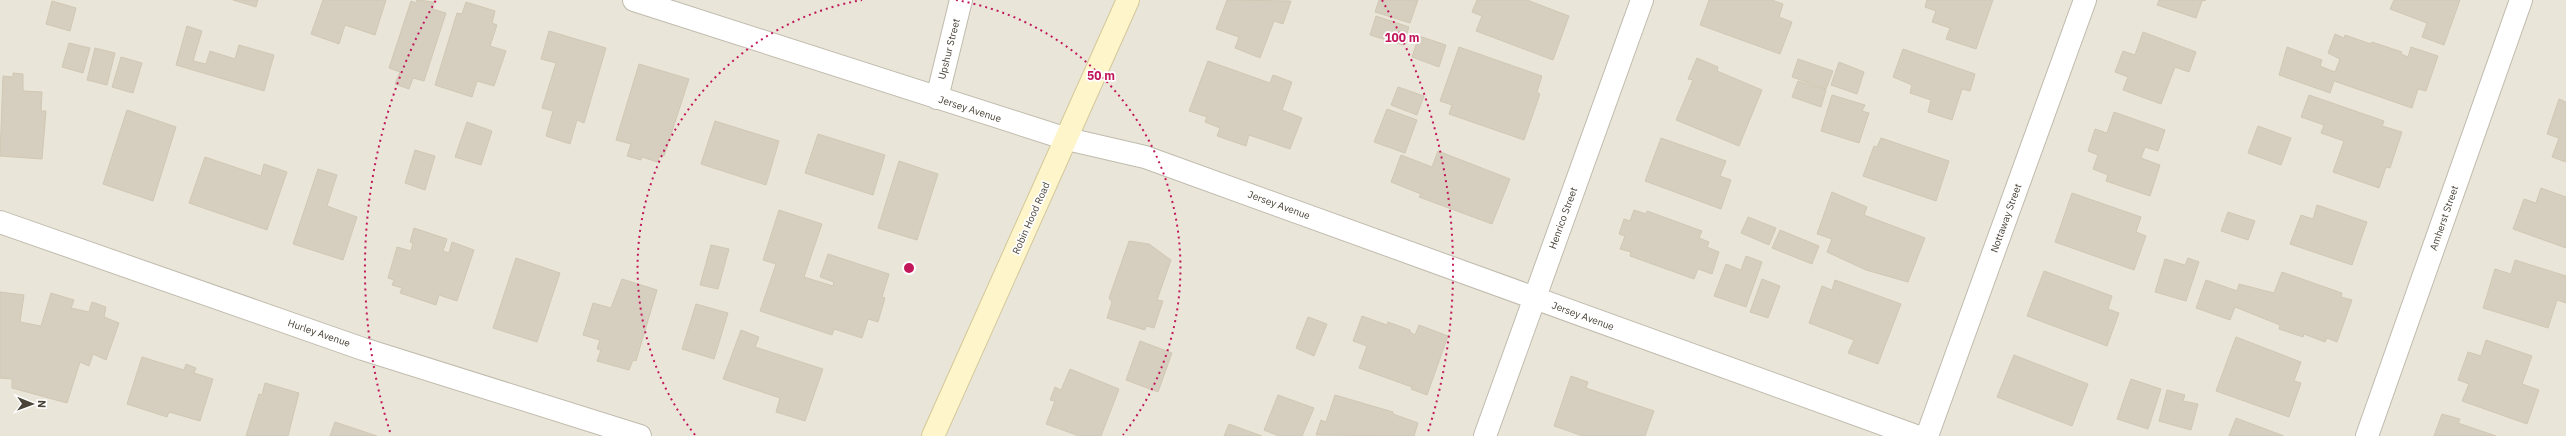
<svg xmlns="http://www.w3.org/2000/svg" width="2566" height="436" font-family="'IBM Plex Sans',sans-serif">
<style>
.residential{fill:#e9e5d8}
.building{fill:#d6cfc0;stroke:#d1c7b3}
.lines{fill:none;stroke-linecap:round;stroke-linejoin:round}
.street-casing{stroke:#c0bbad;stroke-width:24}
.secondary-casing{stroke:#d4c89a;stroke-width:24}
.street{stroke:#fff;stroke-width:22}
.secondary{stroke:#fef5cb;stroke-width:22}
.ring{fill:none;stroke:#c2185b;stroke-width:2;stroke-dasharray:2 4}
.labels{text-anchor:middle;dominant-baseline:central;stroke-width:3.5;stroke-linejoin:round;paint-order:stroke}
.street-label{font-size:10px;fill:#494338;stroke:#fff}
.centre{fill:#c2185b;stroke:#fff;stroke-width:2}
.ring-label{font-size:12px;text-anchor:middle;font-weight:bold;fill:#c2185b;stroke:#fff;stroke-width:3.5;stroke-linejoin:round;paint-order:stroke}
</style>
<rect width="100%" height="100%" fill="#f5f2ea"/>
<path class="residential" d="M0 0H2566V436H0Z"/>
<path class="building" d="M233 0H258L256 7Z
M323 0H386L375 35 345 25 339 44 311 34Z
M417 0 434 2 432 9 446 13 424 81 413 78 409 89 395 84 400 72 389 68 411 1 416 3Z
M1227 0 1291 1 1283 24 1274 21 1260 58 1235 48 1239 37 1216 29Z
M1379 0H1418L1410 23 1375 12Z
M1477 0H1527L1569 16 1553 60 1476 31 1482 16 1472 12Z
M1709 0H1772L1783 4 1779 17 1792 22 1780 54 1700 25Z
M1927 0H1993L1976 49 1946 39 1950 28 1932 22 1936 11 1925 7Z
M2159 0H2206L2202 1 2196 18 2157 5Z
M2394 0H2460L2444 45 2422 37 2427 23 2390 9Z
M52 1 76 8 70 31 46 24Z
M466 2 495 11 492 23 497 25 490 46 506 51 494 86 477 81 472 97 435 85 457 13 462 14Z
M1376 16 1409 27 1403 45 1370 35Z
M187 26 202 31 193 61 206 64 210 51 235 59 239 45 274 55 264 91 176 65Z
M549 31 606 48 584 123 577 120 570 144 546 136 553 111 542 108 556 63 541 59Z
M2143 32 2196 52 2189 72 2175 67 2161 104 2123 90 2128 77 2115 72 2123 51 2135 55Z
M2335 34 2344 38 2345 35 2371 44 2372 42 2402 52 2401 54 2408 57 2411 47 2438 56 2426 91 2418 89 2412 108 2334 81 2330 93 2279 75 2287 47 2322 60 2320 66 2335 72 2340 59 2328 53Z
M1419 36 1446 45 1439 67 1412 57Z
M69 43 90 48 83 73 62 67Z
M1459 47 1542 76 1537 92 1540 94 1524 140 1449 114 1452 105 1440 101Z
M95 48 115 53 107 85 87 80Z
M1903 49 1975 74 1970 91 1962 89 1952 120 1928 112 1931 100 1910 93 1912 85 1893 77Z
M121 57 142 63 133 93 112 87Z
M1697 58 1718 67 1717 71 1762 90 1739 146 1676 120 1693 80 1688 79Z
M1798 59 1833 71 1826 89 1792 77Z
M1208 61 1270 83 1273 75 1292 82 1282 110 1302 118 1290 149 1249 135 1246 146 1217 136 1220 128 1205 122 1207 117 1189 111Z
M1839 62 1864 72 1857 94 1831 85Z
M639 64 689 79 664 156 660 155 657 162 642 157 641 160 627 156 631 144 616 140Z
M13 73 23 74V91L42 92 41 111H46L42 159 0 156 3 76 13 77Z
M1798 81 1826 90 1821 107 1792 97Z
M1398 87 1424 96 1417 115 1391 105Z
M1832 95 1865 105 1862 111 1869 113 1859 143 1821 131Z
M2309 95 2384 121 2382 126 2402 132 2390 168 2386 167 2379 188 2333 172 2344 141 2321 133 2324 125 2301 117Z
M2559 99 2566 102V162L2552 157 2559 138 2547 134Z
M1387 109 1417 120 1405 153 1374 142Z
M127 110 176 127 153 201 103 184Z
M2114 112 2165 130 2158 151 2145 147 2141 158 2160 165 2150 196 2106 181 2108 175 2093 169 2098 155 2088 151 2095 129 2107 133Z
M715 121 779 141 766 185 701 164Z
M467 122 492 131 481 165 455 157Z
M2258 126 2291 138 2281 165 2248 153Z
M818 134 885 155 873 195 805 173Z
M1661 138 1726 161 1720 176 1731 180 1721 209 1645 181Z
M1881 138 1949 161 1936 201 1863 176 1874 146 1877 147Z
M415 150 435 156 425 190 405 183Z
M1438 151 1510 179 1492 224 1419 197 1421 194 1391 182 1401 155 1432 167Z
M205 157 261 176 264 164 287 172 267 230 189 203Z
M899 161 938 174 917 240 878 228Z
M318 169 337 175 327 206 357 217 343 260 293 244Z
M2541 188 2566 197V248L2513 229 2524 199 2536 203Z
M1832 192 1867 207 1864 215 1925 238 1908 282 1866 270 1827 252 1832 239 1817 234Z
M2072 193 2141 217 2136 232 2146 236 2134 270 2055 242Z
M2317 205 2367 222 2352 265 2290 244 2301 215 2313 219Z
M779 210 822 224 804 277 833 286 834 282 820 277 828 254 889 274 882 297 885 298 878 322 868 319 862 338 834 329 832 335 760 311 776 264 763 260Z
M1634 210 1646 214 1647 211 1702 231 1699 238 1709 242 1707 247 1719 252 1712 274 1698 269 1694 279 1630 256 1631 252 1620 249 1625 236 1619 234 1624 219 1630 221Z
M2228 212 2255 221 2248 240 2221 231Z
M1748 217 1776 228 1769 245 1741 233Z
M414 228 447 239 443 251 449 253 452 242 474 250 457 301 439 295 436 305 400 293 402 288 392 285 394 280 388 278 397 247 411 251 413 243 410 242Z
M1780 230 1819 246 1812 264 1772 248Z
M1129 241 1149 244 1171 260 1157 300 1163 301 1154 328 1146 326 1145 330 1107 318 1112 302 1109 298Z
M711 245 729 249 718 289 700 285Z
M1746 256 1762 262 1746 307 1714 296 1726 264 1741 270Z
M516 258 560 273 537 342 493 328Z
M2188 258 2199 262 2186 301 2155 292 2165 259 2185 265Z
M2515 260 2566 276V303L2557 300 2548 328 2483 308 2495 269 2511 274Z
M2044 271 2112 296 2108 309 2119 313 2107 346 2027 316Z
M2282 272 2342 293 2341 297 2352 300 2337 342 2327 338 2325 342 2304 334 2303 337 2279 329 2280 325 2235 307 2230 320 2196 308 2206 280 2237 291 2239 284 2274 293Z
M622 279 657 290 636 361 633 360 629 370 597 361 601 350 597 349 600 340 583 335 593 303 611 308Z
M1762 279 1780 286 1768 318 1750 312Z
M1835 280 1901 304 1878 364 1848 353 1854 340 1809 323 1822 286 1832 290Z
M0 292 24 295 20 322 41 326 51 293 74 300 71 308 89 312 92 302 106 307 104 317 119 323 106 360 93 354 89 366 80 362 67 403 12 388V379L0 378Z
M696 304 728 313 714 359 682 349Z
M1362 316 1387 325 1388 322 1410 330V332L1415 335 1419 325 1448 336 1427 395 1411 389 1412 387 1359 368 1367 346 1353 341Z
M1308 317 1327 324 1314 356 1296 348Z
M741 330 759 337 755 347 823 369 805 421 776 412 780 398 723 379Z
M2236 337 2301 362 2294 381 2301 383 2289 417 2216 391Z
M2486 340 2532 356 2522 384 2539 390 2527 424 2462 401 2469 384 2458 380 2468 352 2481 356Z
M1140 341 1172 353 1158 392 1126 380Z
M2014 355 2088 384 2072 426 1997 397Z
M142 357 184 370 186 364 196 368 194 373 213 379 200 421 169 412 167 417 127 404Z
M1070 369 1119 389 1101 436H1079L1046 424 1055 401 1050 400 1055 387 1061 390Z
M1571 376 1588 382 1586 388 1654 411 1645 436H1583L1554 426Z
M2131 379 2161 389 2148 429 2117 419Z
M265 383 299 393 288 436H246L259 394 262 395Z
M2167 390 2185 395 2183 401 2198 404 2191 430 2159 421Z
M1278 395 1314 408 1302 436H1279L1264 430Z
M1335 395 1393 412V414L1418 423 1414 436 1316 435 1321 420 1326 422Z
M2442 414 2460 419 2458 423 2496 436H2434Z
M2236 418 2284 436H2229Z
M335 422 377 436H330Z
M1229 424 1262 436H1224Z"/>
<g class="lines">
<defs>
<path id="street" d="M634 0 1067 139 1145 157 1916 436
M937 98 961 0
M0 222 363 349 640 436
M1485 436 1642 0
M1927 436 2085 0
M2367 436 2521 0"/>
<path id="secondary" d="M933 436 1128 0"/>
</defs>
<use href="#street" class="street-casing"/>
<use href="#secondary" class="secondary-casing"/>
<use href="#street" class="street"/>
<use href="#secondary" class="secondary"/>
</g>
<g class="ring">
<path d="M695 435A272 272 0 0 1 862 0M956 0A272 272 0 0 1 1123 435"/>
<path d="M390 432A544 544 0 0 1 436 0M1382 0A544 544 0 0 1 1428 432"/>
</g>
<g class="labels">
<g class="street-label">
<text transform="translate(949 49) rotate(-76)">Upshur Street</text>
<text transform="translate(970 109) rotate(18)">Jersey Avenue</text>
<text transform="translate(1279 205) rotate(20)">Jersey Avenue</text>
<text transform="translate(1031 218) rotate(-66)">Robin Hood Road</text>
<text transform="translate(1563 218) rotate(-70)">Henrico Street</text>
<text transform="translate(2006 218) rotate(-70)">Nottaway Street</text>
<text transform="translate(2444 218) rotate(-71)">Amherst Street</text>
<text transform="translate(1583 316) rotate(20)">Jersey Avenue</text>
<text transform="translate(319 333) rotate(19)">Hurley Avenue</text>
</g>
</g>
<circle cx="909" cy="268" r="6" class="centre"/>
<g class="ring-label">
<text x="1402" y="42">100 m</text>
<text x="1101" y="80">50 m</text>
</g>
<g transform="translate(32 404) rotate(91)" stroke="#ffffff" stroke-width="3" paint-order="stroke">
<path d="M0-3L7 15L0 10L-7 15Z" fill="#494338"/>
<text y="-6" font-size="11" font-weight="bold" text-anchor="middle" fill="#494338">N</text>
</g>
</svg>
